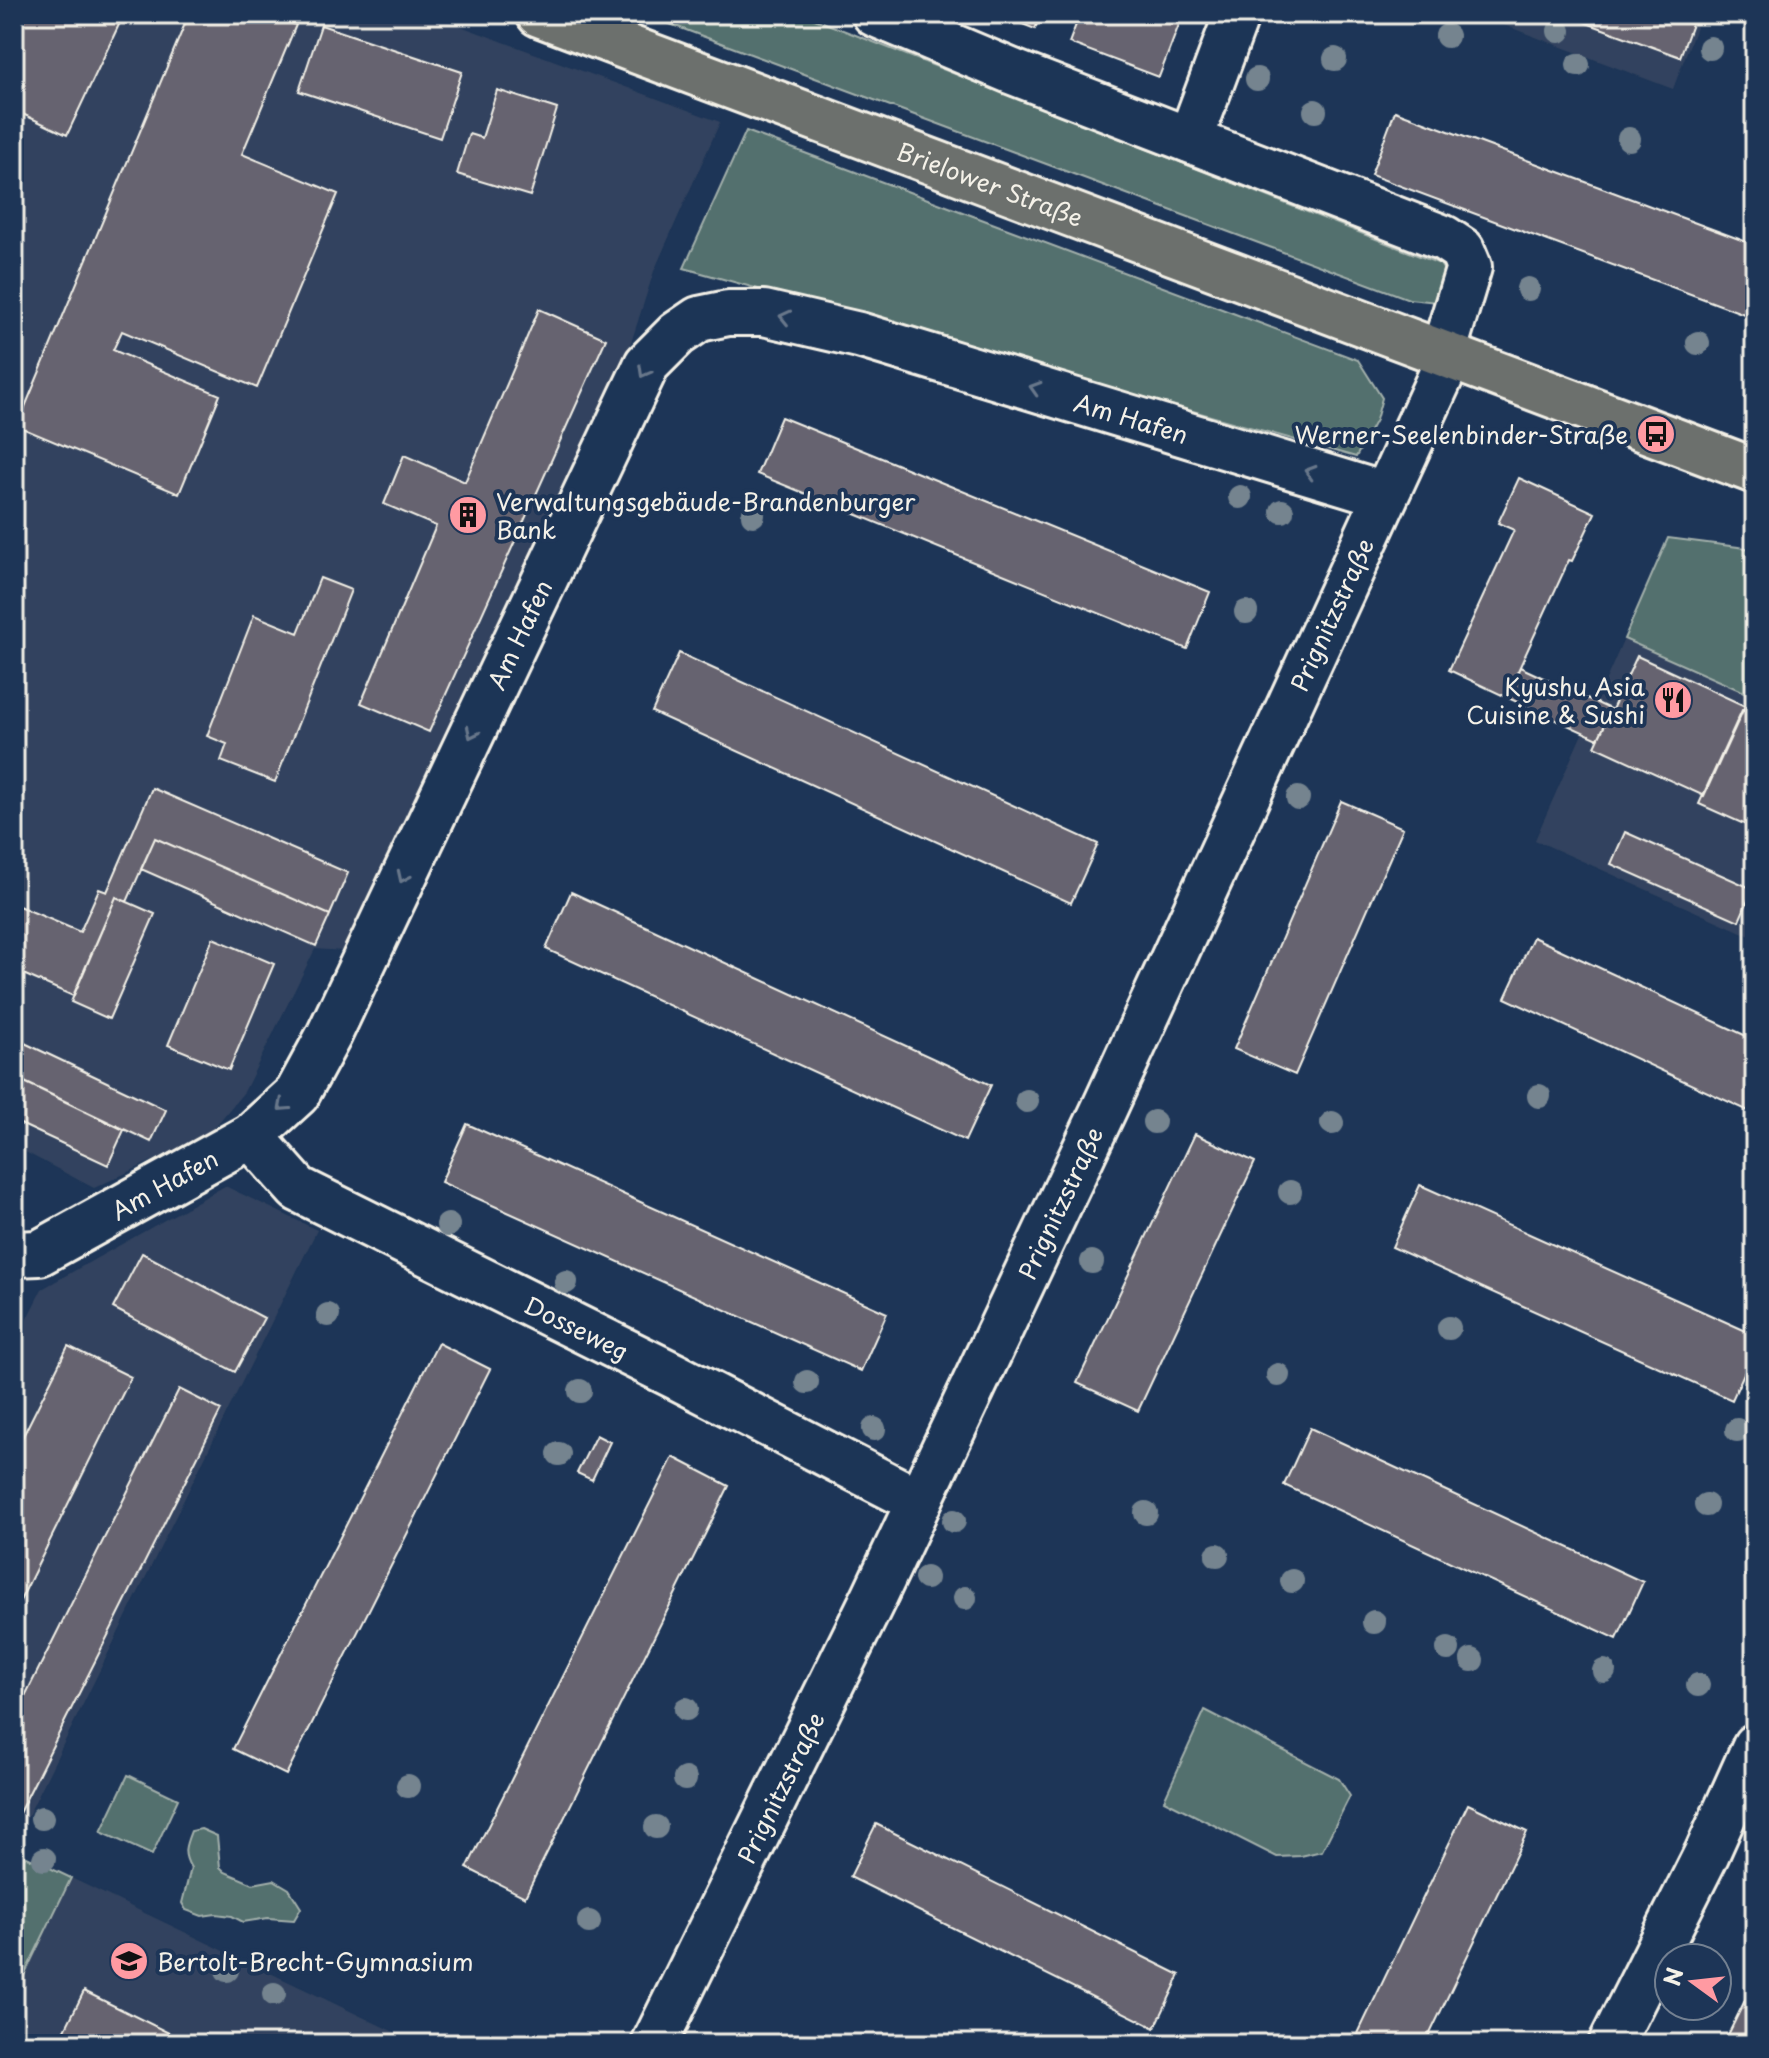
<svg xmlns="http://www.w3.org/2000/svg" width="1769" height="2058" font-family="'Playpen Sans',sans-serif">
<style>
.built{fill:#33435e}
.green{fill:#526f6e;stroke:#a3b0ab;stroke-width:2}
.building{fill:#666470;stroke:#f4f1e8;stroke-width:2}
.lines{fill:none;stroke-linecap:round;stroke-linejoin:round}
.minor-casing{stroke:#f4f1e8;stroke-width:50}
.major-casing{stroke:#f4f1e8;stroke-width:50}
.minor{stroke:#1d3557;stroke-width:44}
.major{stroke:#6c706d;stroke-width:44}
.tree{fill:#74848f}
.oneway{stroke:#68778a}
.labels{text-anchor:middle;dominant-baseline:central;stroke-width:8;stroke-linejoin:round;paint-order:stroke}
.street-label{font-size:24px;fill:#f4f1e8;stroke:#1d3557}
.poi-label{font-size:24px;fill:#f4f1e8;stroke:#1d3557;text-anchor:end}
</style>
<rect width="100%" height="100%" fill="#1d3557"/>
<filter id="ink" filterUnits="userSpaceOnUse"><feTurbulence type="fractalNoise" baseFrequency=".0125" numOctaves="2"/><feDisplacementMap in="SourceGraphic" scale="16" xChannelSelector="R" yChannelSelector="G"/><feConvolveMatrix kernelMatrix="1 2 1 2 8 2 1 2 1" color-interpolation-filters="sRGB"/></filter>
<g filter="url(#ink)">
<path class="built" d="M14 14H428L720 122 654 271 620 377 448 740 344 951 315 949 244 1092 208 1135 94 1188 14 1146Z
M1475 14H1701L1673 89Z
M1624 639 1755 697V938L1535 840Z
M225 1186 317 1230 14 1844V1339L16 1340 42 1289Z
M14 1851 71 1878 419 2044H14Z"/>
<path class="green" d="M643 14H802L1440 264 1451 281 1437 302 1409 299Z
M746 131 1358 360 1382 398 1376 420 1356 457 684 268Z
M1668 538 1746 548 1755 551V697L1624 639Z
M1205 1710 1339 1779 1350 1796 1322 1851 1301 1856 1277 1857 1164 1800Z
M128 1775 178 1799 152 1855 101 1832Z
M201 1829 217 1836 220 1867 225 1872 253 1884 274 1880 289 1889 301 1908 294 1920 268 1918 243 1922 232 1916 216 1914 202 1916 186 1910 182 1903 191 1868C182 1853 185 1846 191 1831Z
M14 1851 71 1878 14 1996Z"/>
<path class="building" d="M14 14H124L67 135 14 110Z
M189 14H270L296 25 242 154 338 194 257 388 122 331 113 350 220 395 179 494 17 426Z
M997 14H1041L1035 29Z
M1080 14H1183L1159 77 1069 43Z
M1562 14H1664L1692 24 1680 57Z
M321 25 462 72 440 138 299 91Z
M497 90 557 109 530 196 457 174 469 134 482 138Z
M1395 111 1755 245V318L1371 175Z
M539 309 606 339 429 732 361 703 436 526 384 504 404 455 465 482Z
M781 417 1210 592 1187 649 757 474Z
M1519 478 1595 513 1572 561 1569 560 1506 697 1449 670 1514 530 1498 523Z
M320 578 351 590 275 782 221 761 227 744 207 736 254 615 298 633Z
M679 653 1098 844 1071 903 652 712Z
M1637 656 1745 706 1704 796 1595 746Z
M14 661 21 663 14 683Z
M1520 667 1612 710 1598 739 1506 697Z
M1742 710 1755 716V829L1699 804Z
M152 788 348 873 330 915 155 838 127 902 116 897 73 996 14 970V904L80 932 99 889 107 892Z
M1341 801 1403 828 1295 1075 1234 1049Z
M1625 832 1753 889 1739 921 1611 864Z
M155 838 330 915 316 946 141 869Z
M571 892 991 1085 965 1141 546 949Z
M116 897 155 914 109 1019 71 1002Z
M1533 937 1755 1040V1114L1505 998Z
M213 938 274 964 229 1070 168 1045Z
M14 1038 166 1110 151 1142 14 1077Z
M14 1077 124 1130 108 1165 14 1121Z
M467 1124 887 1313 861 1371 441 1182Z
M1195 1134 1255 1162 1138 1411 1077 1383Z
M1420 1185 1755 1335V1349L1732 1400 1392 1247Z
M142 1253 264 1318 235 1372 113 1308Z
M438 1343 490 1369 286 1775 233 1749Z
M68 1346 131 1377 14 1613V1454Z
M179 1389 221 1410 14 1823V1718Z
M1310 1428 1643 1582 1617 1639 1284 1485Z
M596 1435 610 1442 592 1480 577 1473Z
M673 1457 729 1486 525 1897 467 1868Z
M1468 1804 1527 1832 1425 2044H1353Z
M876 1824 1180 1975 1155 2028 850 1877Z
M1755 1980V2044H1723L1727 2037Z
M84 1991 191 2044H58Z"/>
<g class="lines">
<defs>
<g id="minor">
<path d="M875 14 1013 72 1444 238 1462 250 1469 267 1443 353"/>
<path d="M1190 140 1237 14"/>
<path id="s1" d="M251 1136 298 1189 677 1377 918 1501"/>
<path id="s2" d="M14 1254 39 1253 251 1136 297 1094 329 1035 647 364 677 334 699 319 728 313H764L859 335 1385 495"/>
<path id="s3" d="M654 2044 875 1595 1105 1107 1450 356"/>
<path d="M1611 2044 1707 1853 1755 1746"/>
</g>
<g id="major">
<path id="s4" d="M539 14 1755 471"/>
</g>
</defs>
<use href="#minor" class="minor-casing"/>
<use href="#major" class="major-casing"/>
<use href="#minor" class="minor"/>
<use href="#major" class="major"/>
</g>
<g class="tree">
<circle cx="1559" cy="31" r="12"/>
<circle cx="1447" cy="36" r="12"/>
<circle cx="1710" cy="48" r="12"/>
<circle cx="1335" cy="59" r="12"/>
<circle cx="1578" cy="65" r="12"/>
<circle cx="1257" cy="79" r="12"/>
<circle cx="1315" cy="111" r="12"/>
<circle cx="1629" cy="139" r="12"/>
<circle cx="1528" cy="289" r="12"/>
<circle cx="1698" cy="343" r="12"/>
<circle cx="1240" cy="497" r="12"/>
<circle cx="1282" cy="511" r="12"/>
<circle cx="753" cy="515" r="12"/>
<circle cx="1246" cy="612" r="12"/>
<circle cx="1298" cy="798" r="12"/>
<circle cx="1539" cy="1096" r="12"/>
<circle cx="1027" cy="1101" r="12"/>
<circle cx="1154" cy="1122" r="12"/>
<circle cx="1332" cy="1123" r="12"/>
<circle cx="1290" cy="1192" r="12"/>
<circle cx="448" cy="1225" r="12"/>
<circle cx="1092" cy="1262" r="12"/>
<circle cx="566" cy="1282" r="12"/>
<circle cx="328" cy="1315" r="12"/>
<circle cx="1449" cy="1328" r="12"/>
<circle cx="1278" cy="1375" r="12"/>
<circle cx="807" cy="1382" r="12"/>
<circle cx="580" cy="1391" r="12"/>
<circle cx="874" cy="1429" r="12"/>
<circle cx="1737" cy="1430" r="12"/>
<circle cx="559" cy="1454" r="12"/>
<circle cx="1706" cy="1505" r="12"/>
<circle cx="1146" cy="1513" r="12"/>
<circle cx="954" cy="1521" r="12"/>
<circle cx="1217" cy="1555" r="12"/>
<circle cx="926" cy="1578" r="12"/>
<circle cx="1292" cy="1581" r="12"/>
<circle cx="965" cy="1598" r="12"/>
<circle cx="1374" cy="1622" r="12"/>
<circle cx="1448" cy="1649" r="12"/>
<circle cx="1472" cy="1660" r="12"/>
<circle cx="1604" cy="1671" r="12"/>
<circle cx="1698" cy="1685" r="12"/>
<circle cx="686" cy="1709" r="12"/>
<circle cx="685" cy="1779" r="12"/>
<circle cx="408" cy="1786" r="12"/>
<circle cx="42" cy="1818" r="12"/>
<circle cx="656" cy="1827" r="12"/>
<circle cx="44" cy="1859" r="12"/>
<circle cx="589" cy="1922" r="12"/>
<circle cx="227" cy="1970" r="12"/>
<circle cx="274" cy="1994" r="12"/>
</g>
<defs><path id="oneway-chevron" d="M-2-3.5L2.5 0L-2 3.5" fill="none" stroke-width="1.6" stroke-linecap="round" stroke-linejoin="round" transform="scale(2)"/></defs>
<g class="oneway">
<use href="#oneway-chevron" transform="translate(785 317) rotate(-167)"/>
<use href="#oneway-chevron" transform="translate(644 372) rotate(119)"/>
<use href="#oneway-chevron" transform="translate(1035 388) rotate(-163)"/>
<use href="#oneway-chevron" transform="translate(1310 472) rotate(-163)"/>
<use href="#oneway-chevron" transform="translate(472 733) rotate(116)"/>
<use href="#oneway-chevron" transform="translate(403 877) rotate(115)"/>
<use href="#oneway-chevron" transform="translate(283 1106) rotate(138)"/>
</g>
</g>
<defs>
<symbol id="bus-disc" viewBox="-11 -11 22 22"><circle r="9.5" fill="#ff9aa2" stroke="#1d3557"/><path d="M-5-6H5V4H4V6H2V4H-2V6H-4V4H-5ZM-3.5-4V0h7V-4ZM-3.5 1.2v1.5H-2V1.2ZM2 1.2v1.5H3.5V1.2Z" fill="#111"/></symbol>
<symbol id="building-disc" viewBox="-11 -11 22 22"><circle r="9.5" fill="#ff9aa2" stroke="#1d3557"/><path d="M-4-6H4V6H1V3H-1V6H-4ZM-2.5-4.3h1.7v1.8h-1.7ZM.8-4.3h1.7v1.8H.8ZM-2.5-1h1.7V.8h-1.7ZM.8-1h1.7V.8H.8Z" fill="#111"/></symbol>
<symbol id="restaurant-disc" viewBox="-11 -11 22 22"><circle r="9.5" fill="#ff9aa2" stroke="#1d3557"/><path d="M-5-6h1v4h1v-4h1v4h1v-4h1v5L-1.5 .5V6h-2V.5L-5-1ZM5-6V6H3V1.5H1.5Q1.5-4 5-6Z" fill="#111"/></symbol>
<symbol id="school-disc" viewBox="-11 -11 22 22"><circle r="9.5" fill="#ff9aa2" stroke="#1d3557"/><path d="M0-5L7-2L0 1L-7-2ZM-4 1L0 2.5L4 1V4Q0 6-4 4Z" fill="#111"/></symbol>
</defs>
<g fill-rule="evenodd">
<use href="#bus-disc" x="1634" y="412" width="44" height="44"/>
<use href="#building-disc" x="446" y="493" width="44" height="44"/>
<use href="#restaurant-disc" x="1651" y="678" width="44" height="44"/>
<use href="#school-disc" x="107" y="1939" width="44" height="44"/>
</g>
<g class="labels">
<g class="street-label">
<text stroke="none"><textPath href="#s4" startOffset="482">Brielower Straße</textPath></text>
<text stroke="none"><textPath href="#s2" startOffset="1656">Am Hafen</textPath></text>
<text stroke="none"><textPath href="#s3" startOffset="1582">Prignitzstraße</textPath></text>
<text stroke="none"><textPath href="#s2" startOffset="840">Am Hafen</textPath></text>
<text stroke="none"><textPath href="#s2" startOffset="168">Am Hafen</textPath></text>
<text stroke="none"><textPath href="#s3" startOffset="934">Prignitzstraße</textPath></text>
<text stroke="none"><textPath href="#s1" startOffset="382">Dosseweg</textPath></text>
<text stroke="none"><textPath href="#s3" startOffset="286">Prignitzstraße</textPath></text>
</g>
<g class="poi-label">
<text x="1628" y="434">Werner-Seelenbinder-Straße</text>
<text x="496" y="501" text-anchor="start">Verwaltungsgebäude-Brandenburger<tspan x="496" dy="28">Bank</tspan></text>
<text x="1645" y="686">Kyushu Asia<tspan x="1645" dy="28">Cuisine &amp; Sushi</tspan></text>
<text x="157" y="1961" text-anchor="start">Bertolt-Brecht-Gymnasium</text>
</g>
</g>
<rect width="1769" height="2058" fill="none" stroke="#1d3557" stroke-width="48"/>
<rect x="24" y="24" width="1721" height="2010" fill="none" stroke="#f4f1e8" stroke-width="3" filter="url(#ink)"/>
<g transform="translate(1693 1982) rotate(285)"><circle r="38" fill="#1d3557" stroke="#738091" stroke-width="2"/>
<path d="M0-6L14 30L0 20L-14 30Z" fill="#ff9aa2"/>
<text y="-12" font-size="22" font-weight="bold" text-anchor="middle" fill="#f4f1e8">N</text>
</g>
</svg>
